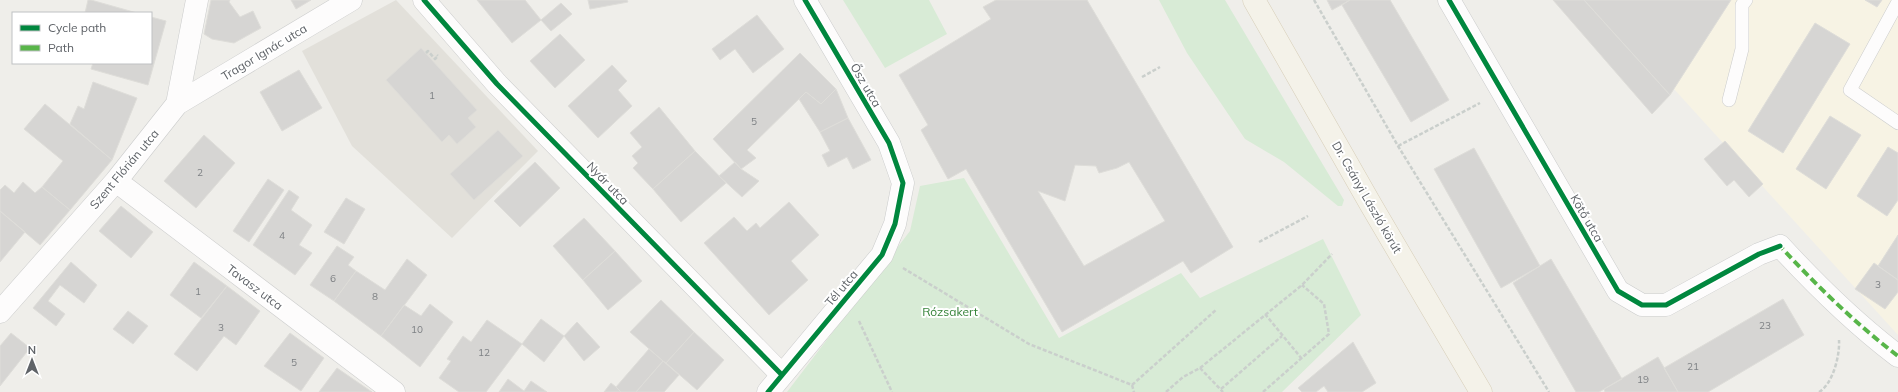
<svg xmlns="http://www.w3.org/2000/svg" width="1898" height="392" font-family="Mulish,sans-serif">
<style>
.commercial{fill:#f7f3e4}
.education{fill:#e2e0da}
.green{fill:#d8ebd6}
.building{fill:#d6d5d3;stroke:#deddd9;fill-rule:evenodd}
.lines{fill:none;stroke-linecap:round;stroke-linejoin:round}
.lane-casing{stroke:#cbcccc;stroke-width:14}
.street-casing{stroke:#cbcccc;stroke-width:23}
.primary-casing{stroke:#d7ceb8;stroke-width:23}
.path{stroke:#cacfcc;stroke-width:2.5;stroke-dasharray:4 2;stroke-linecap:butt}
.lane{stroke:#fdfcfc;stroke-width:13}
.street{stroke:#fdfcfc;stroke-width:22}
.primary{stroke:#f4f2e9;stroke-width:22}
.quiet{stroke:#58b549;stroke-width:4;stroke-dasharray:8 4;stroke-linecap:butt}
.cycleway-casing{stroke:#fff;stroke-width:8}
.cycleway{stroke:#00873e;stroke-width:5}
.labels{text-anchor:middle;dominant-baseline:central;stroke-width:4;stroke-linejoin:round;paint-order:stroke}
.number-label{font-size:10px;fill:#7e8184}
.street-label{font-size:12px;fill:#5f6368;stroke:#fff}
.park-label{font-size:12px;fill:#348238;stroke:#fff}
</style>
<rect width="100%" height="100%" fill="#efeeea"/>
<path class="commercial" d="M1593 0H1898V335Z"/>
<path class="education" d="M396 0 538 151 452 238 352 146 302 51Z"/>
<path class="green" d="M843 0H929L947 34 885 68Z
M1159 0H1225L1344 200 1342 206H1338L1284 162 1245 139 1187 53Z
M964 178 1059 338 1181 273 1200 298 1323 239 1361 315 1282 392H787L910 231 920 186Z"/>
<path class="building" d="M88 0H91L137 13H85Z
M211 0H230L229 2 240 17 253 11 261 28 234 43 212 39 204 34Z
M291 0H311L296 9Z
M477 0H525L541 20 512 43Z
M588 0H627L628 2 590 9Z
M996 0H1087L1233 247 1191 273 1183 261 1062 332 966 169 948 179 921 130 928 125 899 75 991 19 983 7ZM1129 162 1165 221 1084 266 1038 191 1065 201 1075 165 1096 166 1099 173 1117 168Z
M1327 0H1350L1332 10Z
M1350 0H1390L1449 100 1411 122 1342 5Z
M1553 0H1584L1670 95 1652 114Z
M1584 0H1731L1670 95Z
M1865 0H1882L1877 7Z
M561 3 572 14 551 31 541 20Z
M757 15 784 49 753 73 735 49 720 60 712 49Z
M151 17 166 21 148 85 91 69 93 63H151Z
M1815 23 1850 44 1783 153 1748 131Z
M560 34 585 60 555 88 530 61Z
M421 48 477 110 468 118 476 127 457 144 449 135 442 142 386 80Z
M800 53 836 89 821 104 806 92 747 150 756 158 741 169 713 139Z
M612 65 627 81 618 90 632 106 598 138 568 106Z
M299 70 322 108 282 131 260 92Z
M93 82 137 98 112 160 70 124 78 106 84 109Z
M836 89 848 118 820 132 799 99 806 92 821 104Z
M45 104 112 160 70 210 42 187 63 161 24 129Z
M659 107 695 151 653 189 633 168 638 163 632 156 642 147 630 133Z
M1830 116 1861 135 1826 189 1796 169Z
M848 118 871 160 853 169 847 157 828 167 822 155 830 151 820 132Z
M498 130 523 156 474 200 450 174Z
M204 135 235 163 196 208 164 181Z
M1725 141 1763 184 1749 197 1734 180 1727 186 1704 159Z
M1888 147 1898 153V200L1887 216 1857 196Z
M1474 148 1540 266 1501 288 1434 169Z
M695 151 726 183 681 222 653 189Z
M535 162 560 188 520 227 494 201Z
M735 162 741 169 759 181 742 197 719 176Z
M268 179 284 190 249 242 233 231Z
M23 182 35 193 42 187 70 210 40 245 0 211V190L5 185 14 193Z
M289 190 299 197 291 210 312 225 299 245 312 253 295 275 253 245Z
M346 198 365 209 344 244 324 232Z
M789 202 819 235 791 261 808 280 769 315 704 243 734 217 747 231 756 223 760 228Z
M121 206 153 232 131 258 99 231Z
M0 211 25 232 0 262Z
M584 218 615 251 583 280 553 246Z
M1898 235V280L1878 266Z
M337 246 354 257 348 265 356 271 334 301 310 285Z
M615 251 642 281 608 310 583 280Z
M407 259 427 275 381 336 334 301 356 271 385 290Z
M1551 259 1622 379 1599 392H1576L1513 283Z
M71 262 97 285 84 303 60 285 48 301 65 314 56 326 33 308Z
M194 262 227 286 201 318 170 295Z
M1874 263 1898 280V292L1885 309 1855 289Z
M227 286 260 311 236 345 224 336 197 371 174 354Z
M1783 299 1804 335 1708 392H1678L1664 368Z
M661 300 694 332 666 363 663 361 630 332Z
M430 304 453 322 420 367 381 336 404 305 421 316Z
M128 311 148 326 133 344 113 329Z
M541 319 564 336 544 362 522 344Z
M487 320 522 344 486 392H459L439 378 451 361 447 359 463 336 471 342Z
M577 322 600 347 584 361 564 336Z
M694 332 724 360 697 390 666 363Z
M11 333 30 348 0 386V346Z
M290 333 324 358 301 391 264 366Z
M1353 342 1376 383 1362 392H1328L1324 386 1316 392H1302L1298 388Z
M649 349 663 361 636 392H621L616 387Z
M1658 357 1678 392H1605L1604 389Z
M663 361 679 375 664 392H636Z
M337 368 372 392H319Z
M508 379 524 391 531 381 547 392H499Z
M611 383 616 387 621 392H604Z"/>
<g class="lines">
<defs>
<path id="lane" d="M1898 2 1850 90 1898 123
M1729 100 1742 49V5L1746 0"/>
<path id="street" d="M424 0 497 84 782 375
M1449 0 1618 291 1642 305H1666L1759 254 1780 246C1815 284 1857 325 1898 356
M177 104 351 0
M116 181 394 392
M0 312 116 181 177 104 197 0
M768 392 882 255 895 224 903 183 889 143 805 0"/>
<path id="primary" d="M1254 0 1371 205 1481 392"/>
</defs>
<use href="#lane" class="lane-casing"/>
<use href="#street" class="street-casing"/>
<use href="#primary" class="primary-casing"/>
<path class="path" d="M1314 0 1398 146 1549 392
M426 53 428 51 435 59 438 56 437 55
M1142 77 1160 67
M1398 146 1480 103
M1259 242 1308 216
M903 268 1029 344 1132 385 1134 392
M1265 314 1302 359
M859 321 892 392
M1200 368 1223 392
M1132 385 1217 309
M1221 389 1282 336
M1166 392 1183 377 1200 368 1302 285 1332 254
M1263 392 1329 334 1324 304 1302 285
M1819 392C1833 384 1840 355 1839 340"/>
<use href="#lane" class="lane"/>
<use href="#street" class="street"/>
<use href="#primary" class="primary"/>
<path class="quiet" d="M1777 247 1780 246C1815 284 1857 325 1898 356"/>
<defs>
<path id="cycleway" d="M424 0 497 84 782 375
M1449 0 1618 291 1642 305H1666L1759 254 1780 246
M768 392 882 255 895 224 903 183 889 143 805 0"/>
</defs>
<use href="#cycleway" class="cycleway-casing"/>
<use href="#cycleway" class="cycleway"/>
</g>
<g class="labels">
<g class="number-label">
<text x="432" y="95">1</text>
<text x="754" y="121">5</text>
<text x="200" y="172">2</text>
<text x="282" y="235">4</text>
<text x="333" y="278">6</text>
<text x="1878" y="284">3</text>
<text x="198" y="291">1</text>
<text x="375" y="296">8</text>
<text x="1765" y="325">23</text>
<text x="221" y="327">3</text>
<text x="417" y="329">10</text>
<text x="484" y="352">12</text>
<text x="294" y="362">5</text>
<text x="1693" y="366">21</text>
<text x="1643" y="379">19</text>
</g>
<g class="street-label">
<text transform="translate(264 52) rotate(-31)">Tragor Ignác utca</text>
<text transform="translate(866 85) rotate(60)">Ősz utca</text>
<text transform="translate(124 169) rotate(-50)">Szent Flórián utca</text>
<text transform="translate(608 183) rotate(46)">Nyár utca</text>
<text transform="translate(1367 197) rotate(60)">Dr. Csányi László körút</text>
<text transform="translate(1587 218) rotate(60)">Kötő utca</text>
<text transform="translate(255 287) rotate(37)">Tavasz utca</text>
<text transform="translate(841 288) rotate(-50)">Tél utca</text>
</g>
<g class="park-label">
<text x="950" y="311">Rózsakert</text>
</g>
</g>
<rect x="12" y="12" width="140" height="52" fill="#ffffff" stroke="#bfc1c3"/>
<rect x="20" y="25" width="20" height="6" fill="#00873e" stroke="#bfc1c3"/>
<text x="48" y="32" font-size="12" fill="#5f6368">Cycle path</text>
<rect x="20" y="45" width="20" height="6" fill="#58b549" stroke="#bfc1c3"/>
<text x="48" y="52" font-size="12" fill="#5f6368">Path</text>
<g transform="translate(32 360)" stroke="#ffffff" stroke-width="3" paint-order="stroke">
<path d="M0-3L7 15L0 10L-7 15Z" fill="#5f6368"/>
<text y="-6" font-size="11" font-weight="bold" text-anchor="middle" fill="#5f6368">N</text>
</g>
</svg>
